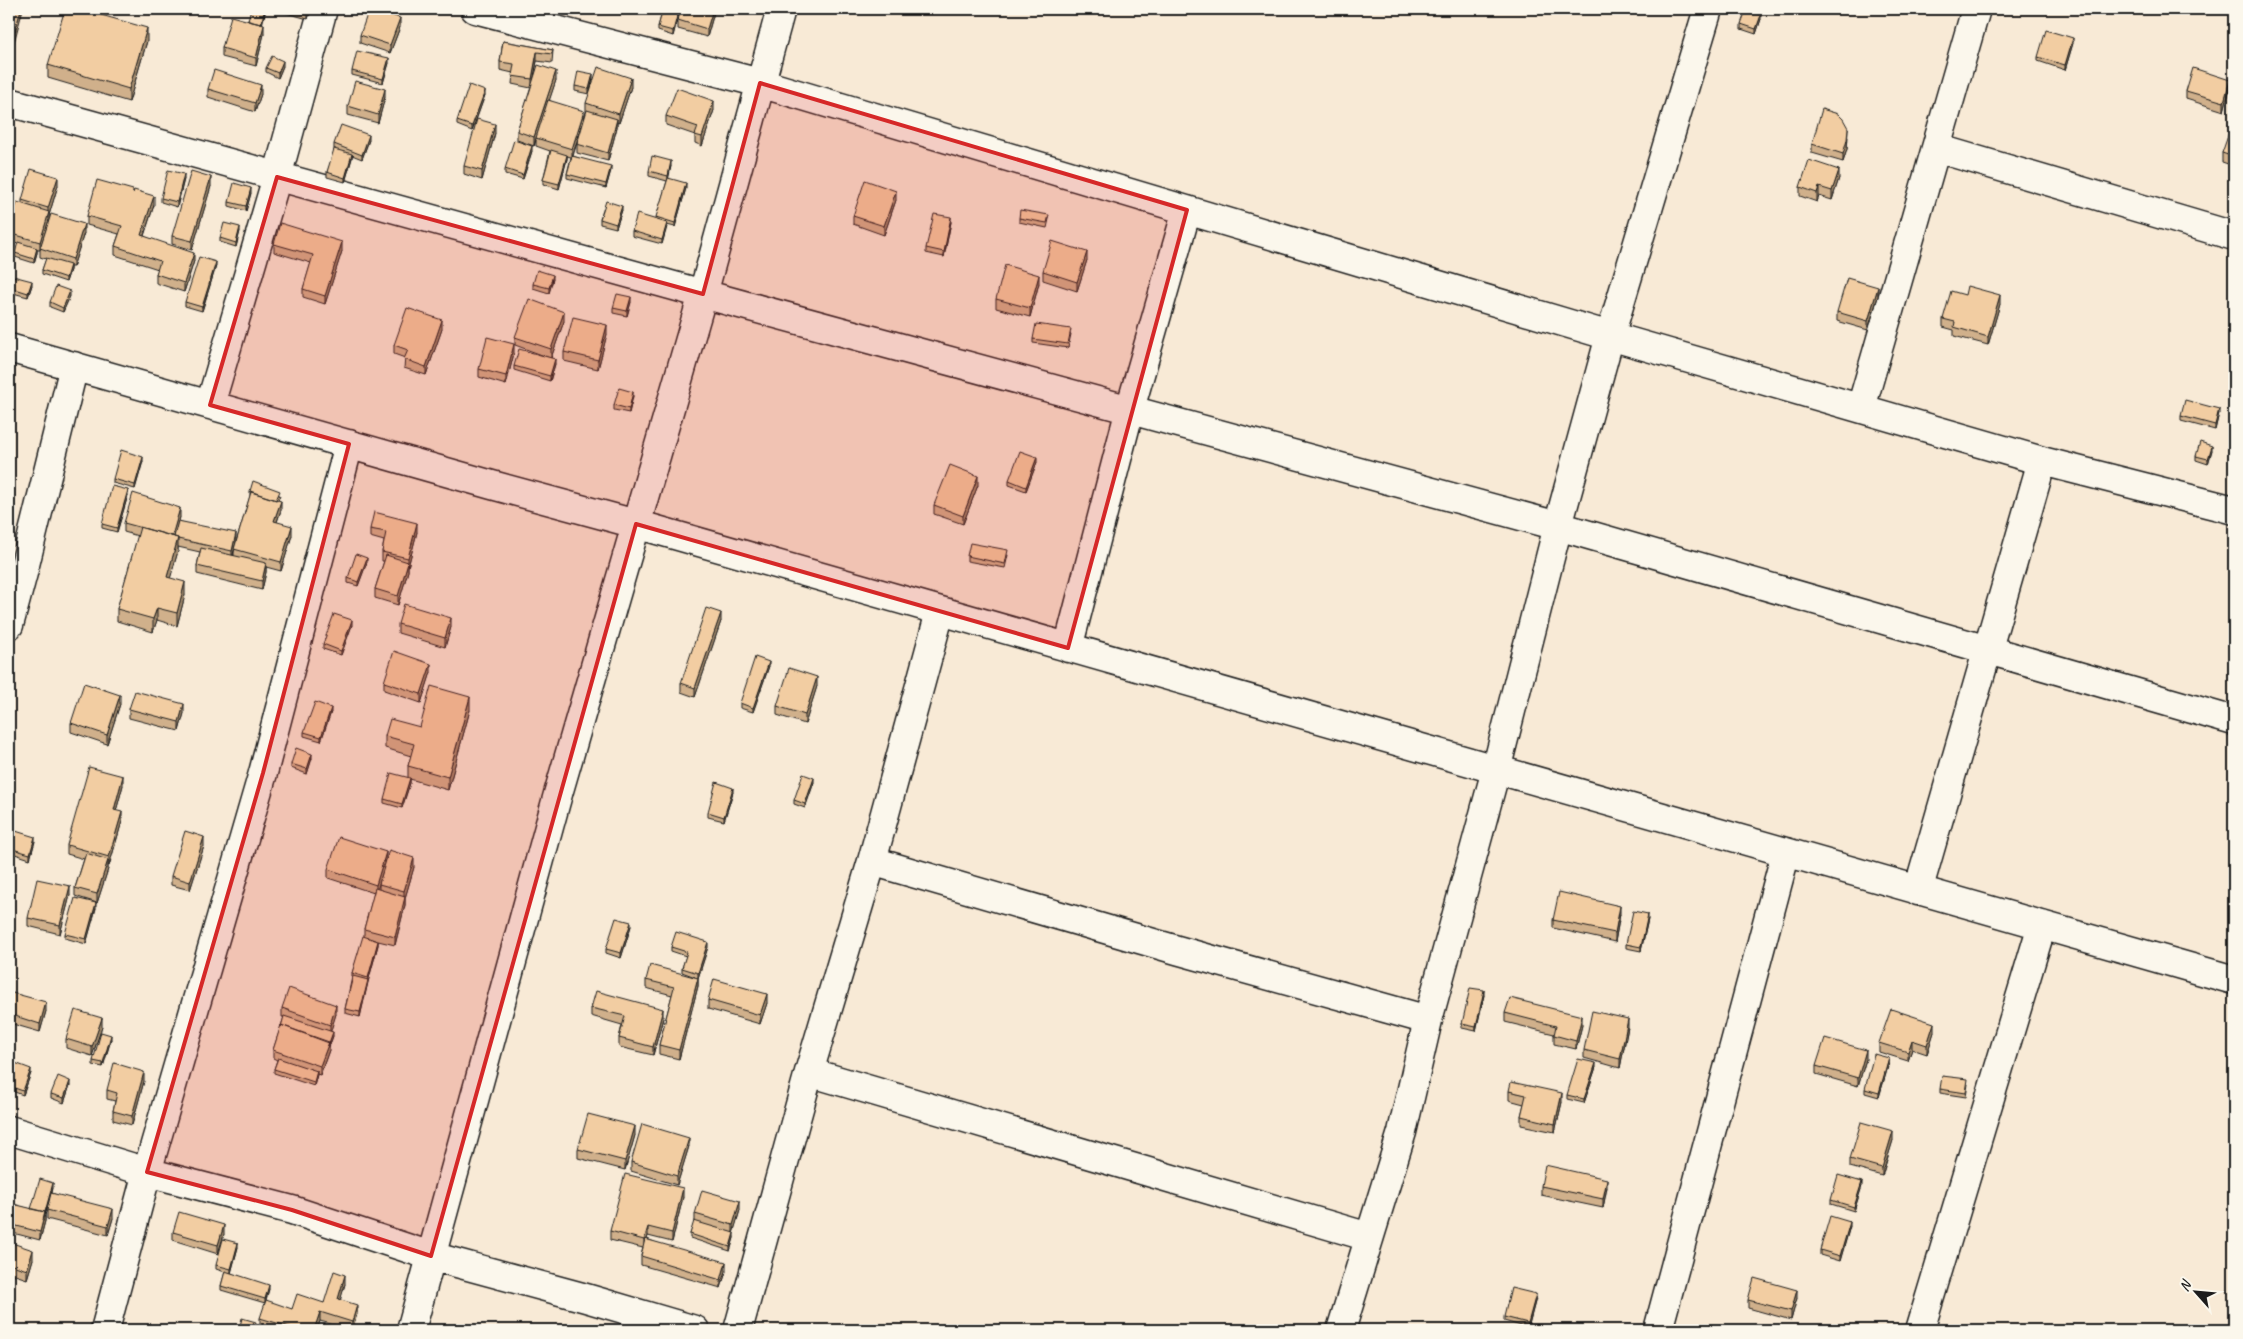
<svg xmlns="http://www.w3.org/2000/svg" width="2243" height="1339" font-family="Caveat,sans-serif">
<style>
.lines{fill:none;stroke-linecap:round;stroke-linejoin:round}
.street-casing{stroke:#1c1c1c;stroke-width:31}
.street{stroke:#fbf7ec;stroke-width:28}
.wall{fill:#d0b08b;stroke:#1c1c1c;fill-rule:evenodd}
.shaded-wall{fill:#a99071;stroke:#1c1c1c}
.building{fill:#f2cda2;stroke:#1c1c1c}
.marked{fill:#d62828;fill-opacity:0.2;stroke:#d62828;stroke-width:4;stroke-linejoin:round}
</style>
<rect width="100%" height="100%" fill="#f8ead6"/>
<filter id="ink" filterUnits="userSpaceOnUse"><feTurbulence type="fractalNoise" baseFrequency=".02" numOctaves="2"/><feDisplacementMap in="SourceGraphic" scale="10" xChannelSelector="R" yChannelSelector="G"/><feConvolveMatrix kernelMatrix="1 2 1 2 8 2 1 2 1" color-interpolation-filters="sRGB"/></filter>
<g filter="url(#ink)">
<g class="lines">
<defs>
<path id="street" d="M475 9 760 83 1610 336 2042 461 2234 510
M9 102 703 294 1558 526 2234 721
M1936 148 2234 236
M9 348 492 485 636 524 2234 980
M210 405 277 177 323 9
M1861 408 1976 9
M9 625 23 573 74 366
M1068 648 1130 409 1187 210
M872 861 1177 950 1428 1020
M1918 891 2042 461
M809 1072 1369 1237
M9 1130 147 1172 292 1210 431 1256 586 1298 695 1330
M105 1330 147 1172 263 773 349 444
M411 1330 558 794 703 294 781 9
M738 1330 809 1072 872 861 940 612
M1341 1330 1402 1132 1428 1020 1496 770 1558 526 1610 336 1708 9
M1658 1330 1786 852
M1920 1330 2042 925"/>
</defs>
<use href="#street" class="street-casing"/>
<use href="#street" class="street"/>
</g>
<path class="wall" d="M251 9H266L262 25 264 34 256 66 222 57V48L248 21Z
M272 9H311L308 19Z
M663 9H680L673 36 658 31V27Z
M715 9 707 37 678 29V20Z
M1761 19 1756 34 1741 29V24Z
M400 27 390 53 360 43V35Z
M147 41 129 102 48 78V65Z
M503 41 553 50 552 63 537 61 533 83 556 80 549 100 584 119 573 156 611 170 606 188 567 178V174L571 157 567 156V159L559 189 543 184V180L550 151 536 146V140L534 146 517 140V131L531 88 512 84 513 73 500 70V62Z
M2073 43 2065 70 2038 61V57Z
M389 63 383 83 352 75V71Z
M283 66 278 78 266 72V68Z
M593 79 589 94 575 91V86Z
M631 87 619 123 617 122V127L608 161 577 153V144L586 112V103Z
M2230 88 2224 111 2186 99V91Z
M208 89 261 94 255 112 208 97Z
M485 95 472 131 457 125V121Z
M385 97 378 123 348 115V106Z
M714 110 702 146 695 143V135L666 125V116Z
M495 133 482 180 464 174V166Z
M2234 135V166L2222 162V153Z
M1848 137 1847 149 1843 162 1812 153V144Z
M369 140 362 159 352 155V158L345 182 327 177V172L336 149H334V144Z
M532 151 523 179 505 174V169Z
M671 166 668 178 686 188 675 227 667 225 662 244 632 236V231L656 219 667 181 649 176V171Z
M1839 178 1832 200 1819 196 1817 202 1800 196V187Z
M184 179 177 207 161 202V198Z
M58 185 49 215V220L84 233 73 267H70V270L66 282 42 274V270L46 259 40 257V250H37V253L34 263 15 257V253L18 244 9 241V230L22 204V200Z
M211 186 192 250 172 244V236Z
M133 193 154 205 144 236 194 261 184 292 156 283V274L158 269 115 255V246L119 234 87 225V216Z
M251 193 246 211 229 206V202Z
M896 200 884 235 853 224V216Z
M622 210 616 228 600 224V219Z
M1019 218 1049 219 1047 228 1019 222Z
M951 222 944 257 926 253V248Z
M240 231 236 247 220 242V238Z
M274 244 342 251 325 304 303 297V289L311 263 274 252Z
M1087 260 1077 291 1043 280V271Z
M216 266 202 311 185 306V302Z
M553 279 549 293 533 288V284Z
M1039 283 1030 317 996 308V299Z
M32 285 28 297 9 292V287Z
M70 296 63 312 50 307V302Z
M1878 296 1868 330 1837 321V312Z
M631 302 627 316 613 313V308Z
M2000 304 1988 345 1954 336V330L1943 327V319Z
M564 321 551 358 555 364 550 381 514 370V366L550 358 515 345V337Z
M442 329 426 375 404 368 405 358 394 354V345Z
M607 334 598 369 564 361V352Z
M1071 334 1068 348 1033 343V339Z
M514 353 506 385 479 377V369Z
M633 396 629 413 614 410V405Z
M2219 413 2215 430 2181 421V416Z
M2212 450 2208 464 2196 460V456Z
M143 461 135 489 113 483V479Z
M1037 462 1026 491 1009 485V480Z
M978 485 963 524 934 514V505Z
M250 491 280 495 278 500 281 510 277 522 292 535 281 571 266 567V572L262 590 197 574V566L200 552 178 547V551L170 578 185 595 177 626 157 620 153 632 117 621V609L138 536 124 532V523L180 517 179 521 236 542 233 555 234 556V549L250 496Z
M128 495 117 532 102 528V524Z
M370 529 417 532 408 567V571L398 605 375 598V589L384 561H382V552L384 541 370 537Z
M1008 555 1005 568 967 561V556Z
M367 562 358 586 348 583V578Z
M721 621 695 697 681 692V683Z
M398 624 451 627 445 647 398 633Z
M352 625 341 655 323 649V644Z
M769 666 753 712 740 708V703Z
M431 672 421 703 384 690V682Z
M817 686 805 724 777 715V706Z
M120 704 107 744 71 732V723Z
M129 709 184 713 179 731 129 718Z
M470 710 448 790 410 779V783L402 808 384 803V799L408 778V766L411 756 385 748V736L420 727Z
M331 712 321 741 304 736V732Z
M312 758 307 774 291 768V764Z
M814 782 805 808 794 804V800Z
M123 785 116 811 122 821 109 866 108 865V869L97 903 75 896V888L84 859 67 854V845Z
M733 792 724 821 708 817V812Z
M9 829 35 841 30 859 9 852Z
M204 846 190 890 171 885V876Z
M386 859 414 867 405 898V905L395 945 378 941V945L368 982 360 1017 345 1013V1009L352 977V973L364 937V929L374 893 328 878V869ZM382 873 379 884V890L377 889Z
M70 895 60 934 28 926V918Z
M96 908 86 944 65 938V934Z
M1620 914 1615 942 1553 928V920Z
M1648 919 1641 951 1626 948V944Z
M631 926 621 958 606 953V949Z
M671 947H708L698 978V986L679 1059 659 1054V1045L672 995 646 988V980L695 977 682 972V968L686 956 671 951Z
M9 992 46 1011 40 1032 9 1023Z
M1484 995 1476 1031 1462 1028V1024Z
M708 1000 767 1003 760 1024 708 1009Z
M282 1008 336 1014 330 1031 333 1036 329 1047V1050L320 1075 317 1074 314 1086 274 1073V1069L277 1060 273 1058V1050L284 1017H282Z
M591 1008 663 1018 653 1055 619 1047V1038L622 1025 591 1016Z
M1505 1013 1582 1025 1576 1049 1554 1044V1034L1505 1022Z
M102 1027 92 1056 66 1048V1039Z
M1628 1027 1620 1068 1584 1058V1050Z
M1934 1032 1927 1054 1912 1049 1908 1061 1879 1052V1043Z
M111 1039 103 1067 93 1065V1061Z
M1866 1059 1858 1086 1816 1074V1066Z
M1889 1063 1879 1097 1865 1093V1089Z
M1596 1067 1584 1103 1567 1099V1095Z
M31 1073 23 1095 9 1090V1082Z
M144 1081 132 1125 113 1120V1111L115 1101 107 1099V1090Z
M1968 1084 1966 1097 1940 1093V1089Z
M70 1085 64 1103 51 1098V1094Z
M1509 1091 1562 1102 1555 1132 1521 1125V1116L1524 1104 1509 1100Z
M635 1135 625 1170 578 1158V1149Z
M1893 1140 1882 1176 1850 1167V1159Z
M689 1146 677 1185 631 1171V1162Z
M1541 1186 1607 1187 1603 1208 1541 1195Z
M1862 1186 1854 1211 1831 1204V1200Z
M53 1188 52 1193 113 1218 108 1235 47 1219V1210L49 1202 45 1215V1221L40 1240 9 1232V1203L31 1209Z
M683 1197 672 1242 648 1236 647 1239 726 1271 721 1288 641 1265V1256L643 1248 610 1240V1231Z
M740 1210 733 1233 734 1238 730 1251 690 1238V1234L695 1221V1214Z
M1850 1226 1840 1261 1820 1255V1250Z
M173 1232 224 1234 218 1254 173 1240Z
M9 1242 33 1259 27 1279 9 1273Z
M238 1247 231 1273 269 1289 265 1303 221 1290V1286L225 1272 216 1269V1265Z
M345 1284 340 1300 357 1314 352 1330 320 1321 317 1330H272L260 1326V1318L292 1309 324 1303Z
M1536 1298 1528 1328 1504 1321V1317Z
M1797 1298 1791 1320 1748 1308V1300Z"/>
<path class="shaded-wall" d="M21 9H23L9 61V52Z
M265 9H266L260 29V25Z
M310 9H311L308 19V15Z
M679 9H680L673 36V31Z
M713 9H715L707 37V29Z
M1761 15V19L1756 34V29Z
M400 18V27L390 53V45Z
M264 25V34L256 66V58Z
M147 28V41L129 102V89Z
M2073 38V43L2065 70V65Z
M537 52V61L532 88V79Z
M389 58V63L383 83V79Z
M283 61V66L278 78V73Z
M556 71V80L537 138H536L534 146V137Z
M593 74V79L589 94V89Z
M631 78V87L619 123V114Z
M2230 80V88L2224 111V102Z
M261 85V94L255 112V103Z
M385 89V97L378 123V115Z
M485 91V95L472 131V126Z
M714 101V110L702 146V137Z
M584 111V119L572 157V149Z
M617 119V127L608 161V153Z
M495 124V133L482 180V171Z
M1848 128 1847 149 1843 162V154Z
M369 135V140L362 159V155Z
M532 146V151L523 179V175Z
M352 154V158L345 182V178Z
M567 155V159L559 189V184Z
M671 161V166L668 181V176Z
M611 166V170L606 188V184Z
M1839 170V178L1832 200V191Z
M184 174V179L177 207V202Z
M58 177V185L49 215V220L40 250V242L48 214V208Z
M211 177V186L192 250V241Z
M686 183V188L675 227V223Z
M1819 187V196L1817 202V193Z
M251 188V193L246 211V206Z
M896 191V200L884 235V226Z
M154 196V205L141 244V235Z
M622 206V210L616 228V224Z
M951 217V222L944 257V252Z
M667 223V227L662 244V240Z
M84 224V233L73 267V259Z
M240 227V231L236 247V243Z
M342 242V251L325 304V296Z
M37 248V253L34 263V259Z
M1087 252V260L1077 291V282Z
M194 253V261L184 292V283Z
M216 262V266L202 311V307Z
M70 265V270L66 282V278Z
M553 275V279L549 293V288Z
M1039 275V283L1030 317V308Z
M32 281V285L28 297V293Z
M1878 287V296L1868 330V321Z
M70 291V296L63 312V308Z
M2000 295V304L1988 345V337Z
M631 297V302L627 316V311Z
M564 312V321L551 358V349Z
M442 320V329L426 375V367Z
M607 325V334L598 369V360Z
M514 344V353L506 385V376Z
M555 359V364L550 381V376Z
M633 392V396L629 413V409Z
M2219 409V413L2215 430V425Z
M2212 446V450L2208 464V459Z
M143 457V461L135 489V485Z
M1037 457V462L1026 491V487Z
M978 476V485L963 524V516Z
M128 490V495L117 532V528Z
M281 501V510L274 530V521Z
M180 508V517L171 547V538Z
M417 523V532L408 567V571L398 605V596L408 562V558Z
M292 526V535L281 571V562Z
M236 533V542L232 559V551Z
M178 538V551L167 590V577Z
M367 558V562L358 586V582Z
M266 563V572L262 590V581Z
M185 582V595L177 626V613Z
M157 608V620L153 632V619Z
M721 613V621L695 697V688Z
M451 618V627L445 647V638Z
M352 620V625L341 655V651Z
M769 662V666L753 712V708Z
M431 664V672L421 703V694Z
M817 677V686L805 724V715Z
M120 695V704L107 744V735Z
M470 697V710L448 790V777Z
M184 704V713L179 731V722Z
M331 708V712L321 741V737Z
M312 754V758L307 774V769Z
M123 776V785L114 819V810Z
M410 778V783L402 808V804Z
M814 778V782L805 808V804Z
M733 788V792L724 821V817Z
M122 812V821L109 866V857Z
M35 837V841L30 859V854Z
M204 837V846L190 890V882Z
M386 852V861L376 894V885Z
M414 858V867L405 898V905L395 945V937L404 899V891Z
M108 860V869L97 903V894Z
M70 886V895L60 934V925Z
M96 903V908L86 944V939Z
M1620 906V914L1615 942V933Z
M1648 914V919L1641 951V947Z
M631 922V926L621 958V953Z
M378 941V945L368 982 360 1017V1012L368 978Z
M708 942V947L698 978V973Z
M698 978V986L679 1059V1050Z
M1484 990V995L1476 1031V1027Z
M767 994V1003L760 1024V1015Z
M46 1002V1011L40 1032V1024Z
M336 1005V1014L330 1034V1025Z
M663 1009V1018L653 1055V1047Z
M1582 1016V1025L1576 1049V1041Z
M102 1018V1027L92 1056V1047Z
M1628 1019V1027L1620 1068V1059Z
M1934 1023V1032L1927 1054V1045Z
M333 1032V1036L329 1047V1043Z
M111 1035V1039L103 1067V1063Z
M1912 1040V1049L1908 1061V1052Z
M329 1042V1050L320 1075V1066Z
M1866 1050V1059L1858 1086V1078Z
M1889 1058V1063L1879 1097V1093Z
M1596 1063V1067L1584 1103V1099Z
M31 1069V1073L23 1095V1091Z
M317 1071V1075L314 1086V1082Z
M144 1072V1081L132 1125V1116Z
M70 1081V1085L64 1103V1098Z
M1562 1093V1102L1555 1132V1124Z
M635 1126V1135L625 1170V1161Z
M1893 1131V1140L1882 1176V1168Z
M689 1138V1146L677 1185V1176Z
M1607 1179V1187L1603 1208V1199Z
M1862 1182V1186L1854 1211V1207Z
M53 1183V1188L45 1215V1221L40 1240V1232Z
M683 1188V1197L672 1242V1233Z
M740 1201V1210L733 1234V1225Z
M113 1209V1218L108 1235V1226Z
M1850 1222V1226L1840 1261V1256Z
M224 1225V1234L218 1254V1245Z
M648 1227V1236L644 1249V1240Z
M734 1233V1238L730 1251V1247Z
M238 1243V1247L231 1273V1269Z
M33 1250V1259L27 1279V1270Z
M726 1262V1271L721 1288V1280Z
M345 1275V1284L338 1308V1299Z
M269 1285V1289L265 1303V1299Z
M1797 1290V1298L1791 1320V1311Z
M1536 1294V1298L1528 1328V1323Z
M357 1305V1314L352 1330V1322Z
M320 1312V1321L317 1330H314Z"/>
<path class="building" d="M9 9H21L9 52Z
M65 9H80L147 28 129 89 48 65Z
M251 9H265L261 24 248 21Z
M288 9H310L308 15Z
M369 9H373L400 18 390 45 360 35Z
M663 9H679L673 31 658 27Z
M681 9H713L707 29 678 20Z
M1746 10 1761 15 1756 29 1741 24Z
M231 16 264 25 256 58 222 48Z
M2046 30 2073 38 2065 65 2038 57Z
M503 41 553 50 552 54 537 52 532 79 512 76 514 64 500 62Z
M357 51 389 58 383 79 352 71Z
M272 56 283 61 278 73 266 68Z
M538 65 556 71 534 137 517 131Z
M598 67 631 78 619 114 586 103Z
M2193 68 2230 80 2224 102 2186 91Z
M214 70 261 85 255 103 208 89Z
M578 71 593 74 589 89 575 86Z
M355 81 385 89 378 115 348 106Z
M469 85 485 91 472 126 457 121Z
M677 88 714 101 702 137 695 135 698 127 666 116Z
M548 100 584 111 572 149 536 138Z
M1822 109 1838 114 1843 119 1848 128 1847 140 1843 154 1812 144Z
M587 110 617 119 608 153 577 144Z
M477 119 495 124 482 171 464 166Z
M341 125 369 135 362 155 334 144Z
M2229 133 2234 135V157L2222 153Z
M514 140 532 146 523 175 505 169Z
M334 149 352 154 345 178 327 172Z
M551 150 567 155 559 184 543 180Z
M572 156 611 166 606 184 567 174Z
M652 156 671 161 668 176 649 171Z
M1809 160 1839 170 1832 191 1819 187 1817 193 1800 187Z
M31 169 58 177 48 208 22 200Z
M168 170 184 174 177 202 161 198Z
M191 171 211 177 192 241 172 236Z
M668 178 686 183 675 223 656 217Z
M97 180 133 190V193L134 190 154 196 141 235 194 253 184 283 156 274 160 261 115 246 122 226 87 216Z
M865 180 896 191 884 226 853 216Z
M234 183 251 188 246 206 229 202Z
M606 201 622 206 616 224 600 219Z
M17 202 49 212 40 242 9 233Z
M1020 210 1049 215 1047 223 1019 218Z
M51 214 84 224 73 259 40 248Z
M637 214 667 223 662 240 632 231Z
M934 214 951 217 944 252 926 248Z
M224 223 240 227 236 243 220 238Z
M280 223 342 242 325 296 303 289 313 255 274 244Z
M1052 241 1087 252 1077 282 1043 271Z
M18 242 37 248 34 259 15 253Z
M199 257 216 262 202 307 185 302Z
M46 258 70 265 66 278 42 270Z
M1005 265 1039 275 1030 308 996 299Z
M537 270 553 275 549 288 533 284Z
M13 276 32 281 28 293 9 287Z
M1847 278 1878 287 1868 321 1837 312Z
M56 286 70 291 63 308 50 302Z
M1967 286 2000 295 1988 337 1954 327 1955 322 1943 319 1951 291 1965 295Z
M617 294 631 297 627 311 613 308Z
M529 299 564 312 551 349 515 337Z
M407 308 442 320 426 367 404 359 408 350 394 345Z
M573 317 607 325 598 360 564 352Z
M1036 324 1071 329 1068 344 1033 339Z
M487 337 514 344 506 376 479 369Z
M519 349 555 359 550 376 514 366Z
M619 388 633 392 629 409 614 405Z
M2185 400 2219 409 2215 425 2181 416Z
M2200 442 2212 446 2208 459 2196 456Z
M121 450 143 457 135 485 113 479Z
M1020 451 1037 457 1026 487 1009 480Z
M950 465 978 476 963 516 934 505Z
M253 481 280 491 276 500 250 491Z
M112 486 128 490 117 528 102 524Z
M251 492 281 501 274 521 292 526 281 562 234 549Z
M133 493 180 508 172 536 124 523Z
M374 512 417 523 408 558 382 552 386 532 370 529Z
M178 521 236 533 232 551 178 539V538L174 537Z
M140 527 178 538 167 577 185 582 177 613 157 608 153 619 117 609Z
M970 543 1008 550 1005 564 967 556Z
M201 548 266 563 262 581 197 566Z
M356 554 367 558 358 582 348 578Z
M386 555 408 562 398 596 375 589Z
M404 604 451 618 445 638 398 624Z
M706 608 721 613 695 688 681 683Z
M334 614 352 620 341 651 323 644Z
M394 651 431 664 421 694 384 682Z
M755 657 769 662 753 708 740 703Z
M789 668 817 677 805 715 777 706Z
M84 683 120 695 107 735 71 723Z
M431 686 470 697 448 777 408 766 414 744 385 736 390 719 420 727Z
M135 691 184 704 179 722 129 709Z
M315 702 331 708 321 737 304 732Z
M296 748 312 754 307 769 291 764Z
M89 767 123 776 114 810 122 812 109 857 67 845Z
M391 773 410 778 402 804 384 799Z
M803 774 814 778 805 804 794 800Z
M716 782 733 788 724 817 708 812Z
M9 829 35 837 30 854 9 848Z
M185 831 204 837 190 882 171 876Z
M339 837 386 852 376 885 328 869Z
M389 850 414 858 404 891 379 884Z
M86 853 108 860 97 894 75 888Z
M37 879 70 886 60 925 28 918Z
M375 888 405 897 395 937 364 929Z
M1559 892 1620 906 1615 933 1553 920Z
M75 898 96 903 86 939 65 934Z
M1633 911 1648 914 1641 947 1626 944Z
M616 918 631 922 621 953 606 949Z
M676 932 708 942 698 973 682 968 687 952 671 947Z
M363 936 378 941 368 978 352 973Z
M650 965 698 978 679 1050 659 1045 674 987 646 980Z
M353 976 368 980 360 1012 345 1009Z
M714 979 767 994 760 1015 708 1000Z
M289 988 336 1005 330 1025 282 1008Z
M1470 988 1484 990 1476 1027 1462 1024Z
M596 991 663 1009 653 1047 619 1038 625 1016 591 1008Z
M9 992 46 1002 40 1024 9 1014Z
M1510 998 1582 1016 1576 1041 1554 1035 1556 1026 1505 1013Z
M1891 1009 1934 1023 1927 1045 1912 1040 1908 1052 1879 1043Z
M75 1010 102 1018 92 1047 66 1039Z
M1592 1011 1628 1019 1620 1059 1584 1050Z
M284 1016 333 1032 329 1043 281 1025V1027Z
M281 1025 329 1042 320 1066 273 1050Z
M101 1032 111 1035 103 1063 93 1061Z
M1825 1038 1866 1050 1858 1078 1816 1066Z
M1874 1054 1889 1058 1879 1093 1865 1089Z
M278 1058 317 1071 314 1082 274 1069Z
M1578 1059 1596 1063 1584 1099 1567 1095Z
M15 1063 31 1069 23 1091 9 1086V1082Z
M114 1063 144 1072 132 1116 113 1111 117 1093 107 1090Z
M58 1076 70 1081 64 1098 51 1094Z
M1942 1076 1968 1079 1966 1093 1940 1089Z
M1511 1082 1562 1093 1555 1124 1521 1116 1526 1095 1509 1091Z
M588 1114 635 1126 625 1161 578 1149Z
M1861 1122 1893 1131 1882 1168 1850 1159Z
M642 1124 689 1138 677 1176 631 1162Z
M1545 1165 1607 1179 1603 1199 1541 1186Z
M625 1174 683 1188 672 1233 648 1227 644 1240 610 1231Z
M1838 1175 1862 1182 1854 1207 1831 1200Z
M40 1179 53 1183 45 1212 31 1209Z
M702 1190 740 1201 733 1225 695 1214Z
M51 1193 113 1209 108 1226 47 1210Z
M9 1203 45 1212 40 1232 9 1224Z
M179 1212 224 1225 218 1245 173 1232Z
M1830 1216 1850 1222 1840 1256 1820 1250Z
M694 1221 734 1233 730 1247 690 1234Z
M223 1239 238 1243 231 1269 216 1265Z
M645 1239 726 1262 721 1280 641 1256Z
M9 1242 33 1250 27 1270 9 1264Z
M225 1271 269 1285 265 1299 221 1286Z
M334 1271 345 1275 338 1299 357 1305 352 1322 320 1312 314 1330H300L260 1318 266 1300 292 1309 297 1294 324 1303Z
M1754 1278 1797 1290 1791 1311 1748 1300Z
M1511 1288 1536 1294 1528 1323 1504 1317Z
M242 1318 256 1322 254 1330H239Z
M1799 1328 1807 1330H1798Z"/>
</g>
<path class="marked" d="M760 83 1187 210 1068 648 636 524 431 1256 292 1210 147 1172 263 773 349 444 210 405 277 177 703 294Z"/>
<rect width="2243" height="1339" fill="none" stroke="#fbf7ec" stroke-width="30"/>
<rect x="15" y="15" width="2213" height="1309" fill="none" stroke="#1c1c1c" stroke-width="2" filter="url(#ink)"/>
<g transform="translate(2196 1292) rotate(297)" stroke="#fbf7ec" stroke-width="4" paint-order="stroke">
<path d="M0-4L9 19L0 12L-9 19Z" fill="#1c1c1c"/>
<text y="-8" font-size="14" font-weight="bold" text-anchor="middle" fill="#1c1c1c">N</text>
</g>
</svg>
